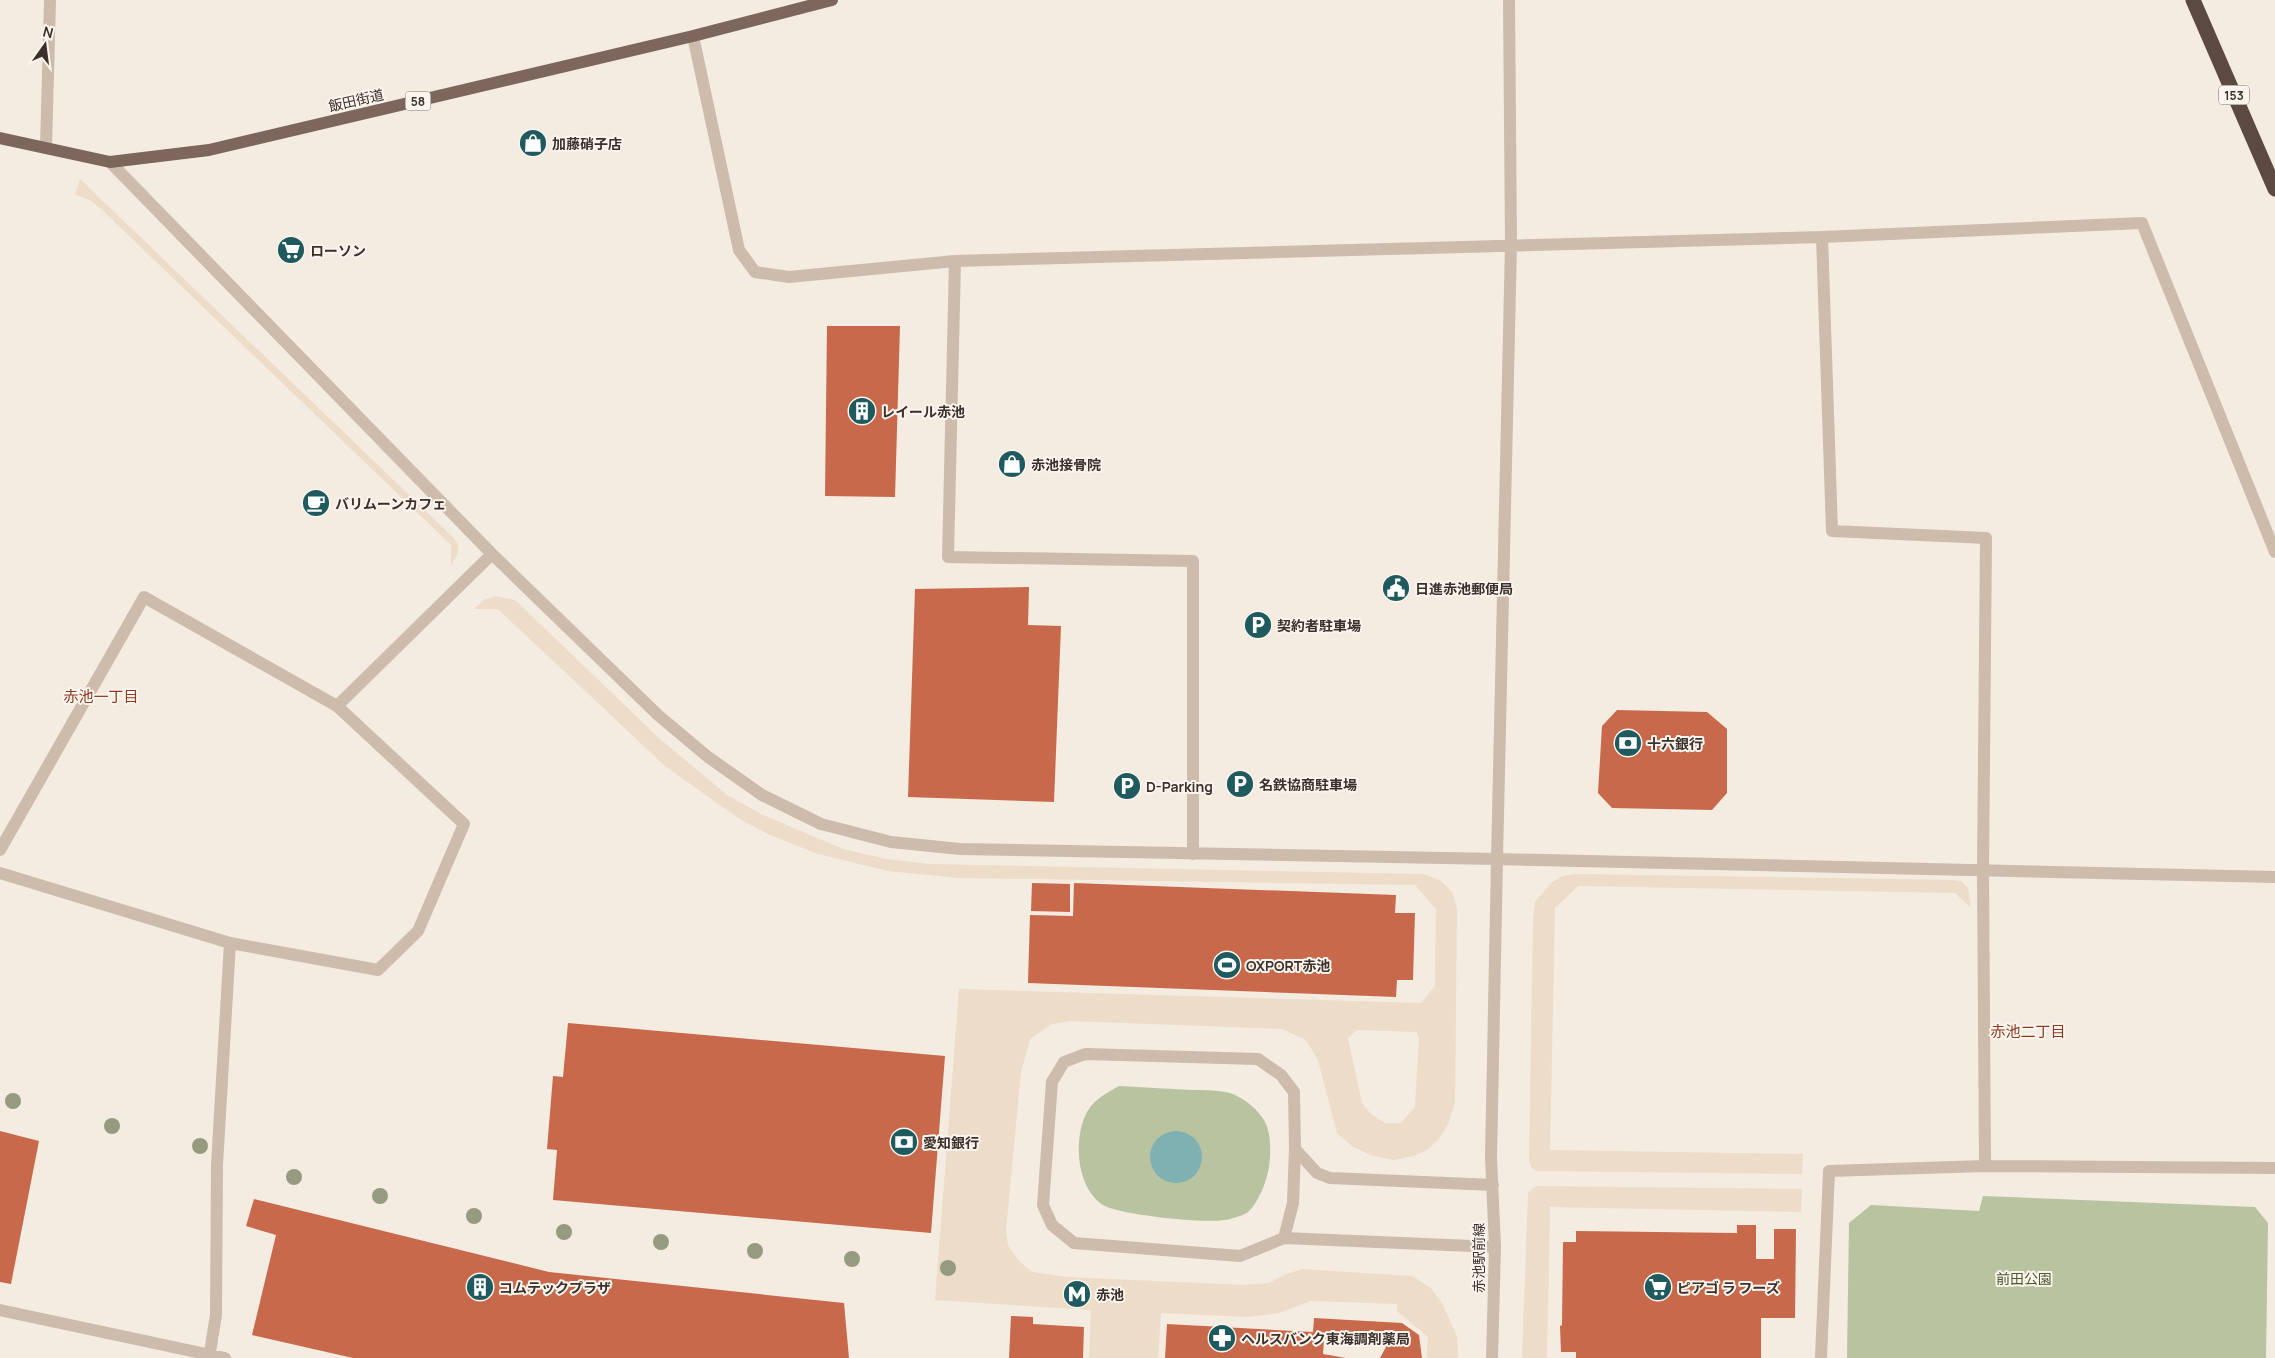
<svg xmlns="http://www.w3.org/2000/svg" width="2275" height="1358" font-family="Manrope,'Noto Sans JP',sans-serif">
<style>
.green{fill:#b8c4a0}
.plaza{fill:#ecdcc8;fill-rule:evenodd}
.water{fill:#7fb0b2}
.building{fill:#c8694b}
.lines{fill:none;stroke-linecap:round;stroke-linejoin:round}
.minor{stroke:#cdbbac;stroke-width:12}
.major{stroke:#7d675c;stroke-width:12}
.highway{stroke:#5c4a42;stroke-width:15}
.tree{fill:#969b7f}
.labels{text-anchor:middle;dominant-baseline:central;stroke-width:4;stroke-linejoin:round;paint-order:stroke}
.shield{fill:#fbf5ee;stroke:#756b66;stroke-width:1}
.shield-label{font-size:12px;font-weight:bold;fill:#3b302b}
.street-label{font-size:14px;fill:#3b302b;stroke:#fbf5ee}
.poi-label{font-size:14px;font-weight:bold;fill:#3b302b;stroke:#fbf5ee;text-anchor:start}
.park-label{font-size:14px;fill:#4a5a2e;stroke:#fbf5ee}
.neighbourhood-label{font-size:15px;fill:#8c3b22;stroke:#fbf5ee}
</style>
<rect width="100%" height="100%" fill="#f4ebe1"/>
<path class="green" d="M1119 1086C1143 1087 1167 1089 1191 1090 1202 1090 1214 1090 1225 1092 1239 1094 1257 1108 1264 1120 1272 1134 1271 1157 1268 1172 1265 1185 1258 1203 1248 1212 1243 1216 1235 1217 1230 1219 1213 1225 1119 1215 1103 1205 1076 1188 1073 1138 1087 1112 1094 1099 1107 1093 1119 1086Z
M1983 1196 2255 1207 2268 1223 2266 1358H1847L1849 1223 1871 1205 1979 1211Z"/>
<path class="plaza" d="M80 179 454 538 458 545V553L451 566V545L99 207 91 201 75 194Z
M495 596 515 600 661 740 727 795 761 814 843 849 886 859 930 864 1424 874 1441 881 1452 892 1457 908 1455 1102 1448 1124 1438 1140 1427 1150 1414 1156 1394 1160 1374 1156 1353 1147 1337 1133 1318 1060 1306 1040 1282 1029 1070 1021 1052 1024 1030 1039 1021 1072 1006 1230 1008 1246 1020 1262 1032 1272 1067 1277 1244 1285 1269 1283 1284 1275 1302 1269 1412 1276 1431 1288 1443 1305 1457 1337 1458 1358H1427L1428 1337 1397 1311V1304L1311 1301 1279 1313 1247 1317 1161 1313 1158 1358H1089L1091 1310 935 1300 959 989 1421 1003 1435 986 1436 909 1415 885 960 878 888 871 818 854 768 834 738 818 665 766 498 609H474L484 600ZM1357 1030 1416 1032 1419 1038 1415 1107 1401 1123H1385L1371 1114 1362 1103 1348 1038Z
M1576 874 1951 880 1961 881 1968 888 1971 908 1955 893 1578 886 1555 908 1550 1150 1803 1154 1802 1174 1537 1171 1532 1168 1529 1161 1533 920 1535 902 1551 883 1562 876Z
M1536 1186 1802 1189 1801 1212 1550 1207 1547 1358H1522L1528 1193Z"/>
<path class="water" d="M1150 1157a26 26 0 1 1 52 0a26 26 0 1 1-52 0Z"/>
<path class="building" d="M827 326H900L895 497 825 496Z
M1029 587 1028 625 1061 626 1054 802 908 797 915 589Z
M1617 710 1707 712 1727 729V793L1712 810 1612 808 1598 793 1602 726Z
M1032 883 1070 884V912L1031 911Z
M1074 883 1396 895 1395 913H1415L1413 980H1397L1396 997 1028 983 1030 915 1073 916Z
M568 1023 945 1056 931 1233 553 1200 557 1150 547 1149 553 1076 563 1077Z
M0 1131 39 1141 11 1284 0 1282Z
M254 1199 549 1272 844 1303 849 1358H353L252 1335 276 1235 246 1226Z
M1737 1225H1756V1259H1774V1229H1796L1795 1318H1761V1358H1576V1352H1561L1560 1326 1562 1325 1563 1242H1576V1231L1737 1233Z
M1011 1316 1033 1317V1324L1084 1327 1083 1358H1009Z
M1314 1318 1402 1323 1419 1335 1422 1358H1380L1386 1347 1382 1342 1324 1339 1323 1354 1346 1358H1165L1167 1324 1313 1332Z"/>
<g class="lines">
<path class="minor" d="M1509 0 1511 244 1497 859 2275 877
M693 36 739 250 755 272 789 277 955 261 1822 237 2142 223 2275 552
M46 148 50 0
M110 162 492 554 658 715 708 757 762 795 821 824 891 842 960 849 1497 859 1491 1158 1495 1247 1492 1358
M1822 237 1832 531 1986 538 1983 871 1985 1166
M955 261 948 557 1193 561V854
M337 706 492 554
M0 850 144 597 337 706 464 824 418 931 378 970 230 943 0 873
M1493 1185 1330 1178 1317 1173 1295 1149 1294 1092 1281 1075 1258 1059 1085 1054 1064 1062 1052 1082 1043 1205 1052 1225 1074 1243 1240 1256 1284 1238 1495 1247
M1284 1238 1293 1203 1295 1149
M0 1310 225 1358
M209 1358 216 1315 217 1165 230 943
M1821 1358 1829 1171 1985 1166 2275 1168"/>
<path class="major" d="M0 138 110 162 209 150 693 36 832 0"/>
<path class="highway" d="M2193 0 2275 189"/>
</g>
<g class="tree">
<circle cx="13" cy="1101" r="8"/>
<circle cx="112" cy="1126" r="8"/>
<circle cx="200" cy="1146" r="8"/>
<circle cx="294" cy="1177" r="8"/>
<circle cx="380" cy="1196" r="8"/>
<circle cx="474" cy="1216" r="8"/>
<circle cx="564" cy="1232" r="8"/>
<circle cx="661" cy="1242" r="8"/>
<circle cx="755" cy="1251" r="8"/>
<circle cx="852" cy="1259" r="8"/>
<circle cx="948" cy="1268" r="8"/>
</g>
<defs>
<symbol id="shop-disc" viewBox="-11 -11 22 22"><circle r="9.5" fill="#1f5a5e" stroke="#fbf5ee"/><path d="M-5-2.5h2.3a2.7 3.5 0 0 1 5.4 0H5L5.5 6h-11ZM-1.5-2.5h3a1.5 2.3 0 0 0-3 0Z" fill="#fff"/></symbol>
<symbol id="supermarket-disc" viewBox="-11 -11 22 22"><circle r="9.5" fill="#1f5a5e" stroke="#fbf5ee"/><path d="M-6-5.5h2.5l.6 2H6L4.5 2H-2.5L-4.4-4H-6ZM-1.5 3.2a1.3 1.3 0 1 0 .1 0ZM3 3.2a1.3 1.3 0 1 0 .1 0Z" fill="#fff"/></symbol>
<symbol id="building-disc" viewBox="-11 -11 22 22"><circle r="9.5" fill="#1f5a5e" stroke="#fbf5ee"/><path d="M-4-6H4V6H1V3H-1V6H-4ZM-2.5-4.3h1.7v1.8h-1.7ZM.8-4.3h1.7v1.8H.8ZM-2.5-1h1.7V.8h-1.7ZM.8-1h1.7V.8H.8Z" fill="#fff"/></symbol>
<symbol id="cafe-disc" viewBox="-11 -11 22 22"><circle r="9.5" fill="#1f5a5e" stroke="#fbf5ee"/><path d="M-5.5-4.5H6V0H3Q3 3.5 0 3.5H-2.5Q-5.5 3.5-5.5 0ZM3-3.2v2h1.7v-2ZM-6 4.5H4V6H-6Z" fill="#fff"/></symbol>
<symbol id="civic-disc" viewBox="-11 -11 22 22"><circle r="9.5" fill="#1f5a5e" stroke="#fbf5ee"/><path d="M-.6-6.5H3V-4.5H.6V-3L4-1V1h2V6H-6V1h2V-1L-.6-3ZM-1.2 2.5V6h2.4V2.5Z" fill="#fff"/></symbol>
<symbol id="parking-disc" viewBox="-11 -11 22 22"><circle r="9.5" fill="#1f5a5e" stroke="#fbf5ee"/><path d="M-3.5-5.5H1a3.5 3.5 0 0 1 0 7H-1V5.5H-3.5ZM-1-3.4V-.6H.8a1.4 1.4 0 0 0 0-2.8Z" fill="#fff"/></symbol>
<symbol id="bank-disc" viewBox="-11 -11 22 22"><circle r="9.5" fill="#1f5a5e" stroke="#fbf5ee"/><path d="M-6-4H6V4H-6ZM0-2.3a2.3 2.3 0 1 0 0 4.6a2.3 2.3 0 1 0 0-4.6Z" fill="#fff"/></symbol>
<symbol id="stadium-disc" viewBox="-11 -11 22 22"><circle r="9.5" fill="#1f5a5e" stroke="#fbf5ee"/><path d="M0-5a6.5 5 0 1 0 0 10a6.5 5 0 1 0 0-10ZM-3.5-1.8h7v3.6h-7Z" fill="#fff"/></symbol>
<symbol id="metro-disc" viewBox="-11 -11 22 22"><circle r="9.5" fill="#1f5a5e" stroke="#fbf5ee"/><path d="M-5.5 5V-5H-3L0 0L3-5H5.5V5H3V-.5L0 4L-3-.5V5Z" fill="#fff"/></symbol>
<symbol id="pharmacy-disc" viewBox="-11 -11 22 22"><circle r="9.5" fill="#1f5a5e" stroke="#fbf5ee"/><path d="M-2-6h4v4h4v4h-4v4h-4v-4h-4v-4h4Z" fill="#fff"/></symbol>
</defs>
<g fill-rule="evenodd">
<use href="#shop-disc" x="517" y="127" width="32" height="32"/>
<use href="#supermarket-disc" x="275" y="234" width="32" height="32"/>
<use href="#building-disc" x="846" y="395" width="32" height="32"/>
<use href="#shop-disc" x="996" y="448" width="32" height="32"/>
<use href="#cafe-disc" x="300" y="487" width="32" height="32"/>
<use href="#civic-disc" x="1380" y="572" width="32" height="32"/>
<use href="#parking-disc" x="1242" y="609" width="32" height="32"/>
<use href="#bank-disc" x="1612" y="727" width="32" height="32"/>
<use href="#parking-disc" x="1224" y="768" width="32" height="32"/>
<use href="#parking-disc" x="1111" y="770" width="32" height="32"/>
<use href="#stadium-disc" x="1211" y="949" width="32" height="32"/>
<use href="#bank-disc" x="888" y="1126" width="32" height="32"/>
<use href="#building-disc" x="464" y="1271" width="32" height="32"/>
<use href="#supermarket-disc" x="1642" y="1271" width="32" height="32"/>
<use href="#metro-disc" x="1061" y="1278" width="32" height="32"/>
<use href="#pharmacy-disc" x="1206" y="1322" width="32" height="32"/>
</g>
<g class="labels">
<g class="shield">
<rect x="2219" y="85.5" width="30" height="19" rx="4"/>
<rect x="405.5" y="91.5" width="25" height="19" rx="4"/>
</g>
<g class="shield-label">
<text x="2234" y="95">153</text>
<text x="418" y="101">58</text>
</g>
<g class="street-label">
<text transform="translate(356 100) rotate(-13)">飯田街道</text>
<text transform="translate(1478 1258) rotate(-90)">赤池駅前線</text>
</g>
<g class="poi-label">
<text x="552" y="143">加藤硝子店</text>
<text x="310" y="250">ローソン</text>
<text x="881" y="411">レイール赤池</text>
<text x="1031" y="464">赤池接骨院</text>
<text x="335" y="503">バリムーンカフェ</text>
<text x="1415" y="588">日進赤池郵便局</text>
<text x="1277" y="625">契約者駐車場</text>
<text x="1647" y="743">十六銀行</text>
<text x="1259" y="784">名鉄協商駐車場</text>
<text x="1146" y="786">D-Parking</text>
<text x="1246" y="965">OXPORT赤池</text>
<text x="923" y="1142">愛知銀行</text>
<text x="499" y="1287">コムテックプラザ</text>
<text x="1677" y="1287">ピアゴ ラ フーズ</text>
<text x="1096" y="1294">赤池</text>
<text x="1241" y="1338">ヘルスバンク東海調剤薬局</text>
</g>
<g class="park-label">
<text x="2024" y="1278">前田公園</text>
</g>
<g class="neighbourhood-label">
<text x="101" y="696">赤池一丁目</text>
<text x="2028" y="1031">赤池二丁目</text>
</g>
</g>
<g transform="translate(45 45) rotate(14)" stroke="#fbf5ee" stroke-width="4" paint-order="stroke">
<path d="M0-4L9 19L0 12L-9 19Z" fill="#3b302b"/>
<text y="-8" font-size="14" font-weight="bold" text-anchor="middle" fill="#3b302b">N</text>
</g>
</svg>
